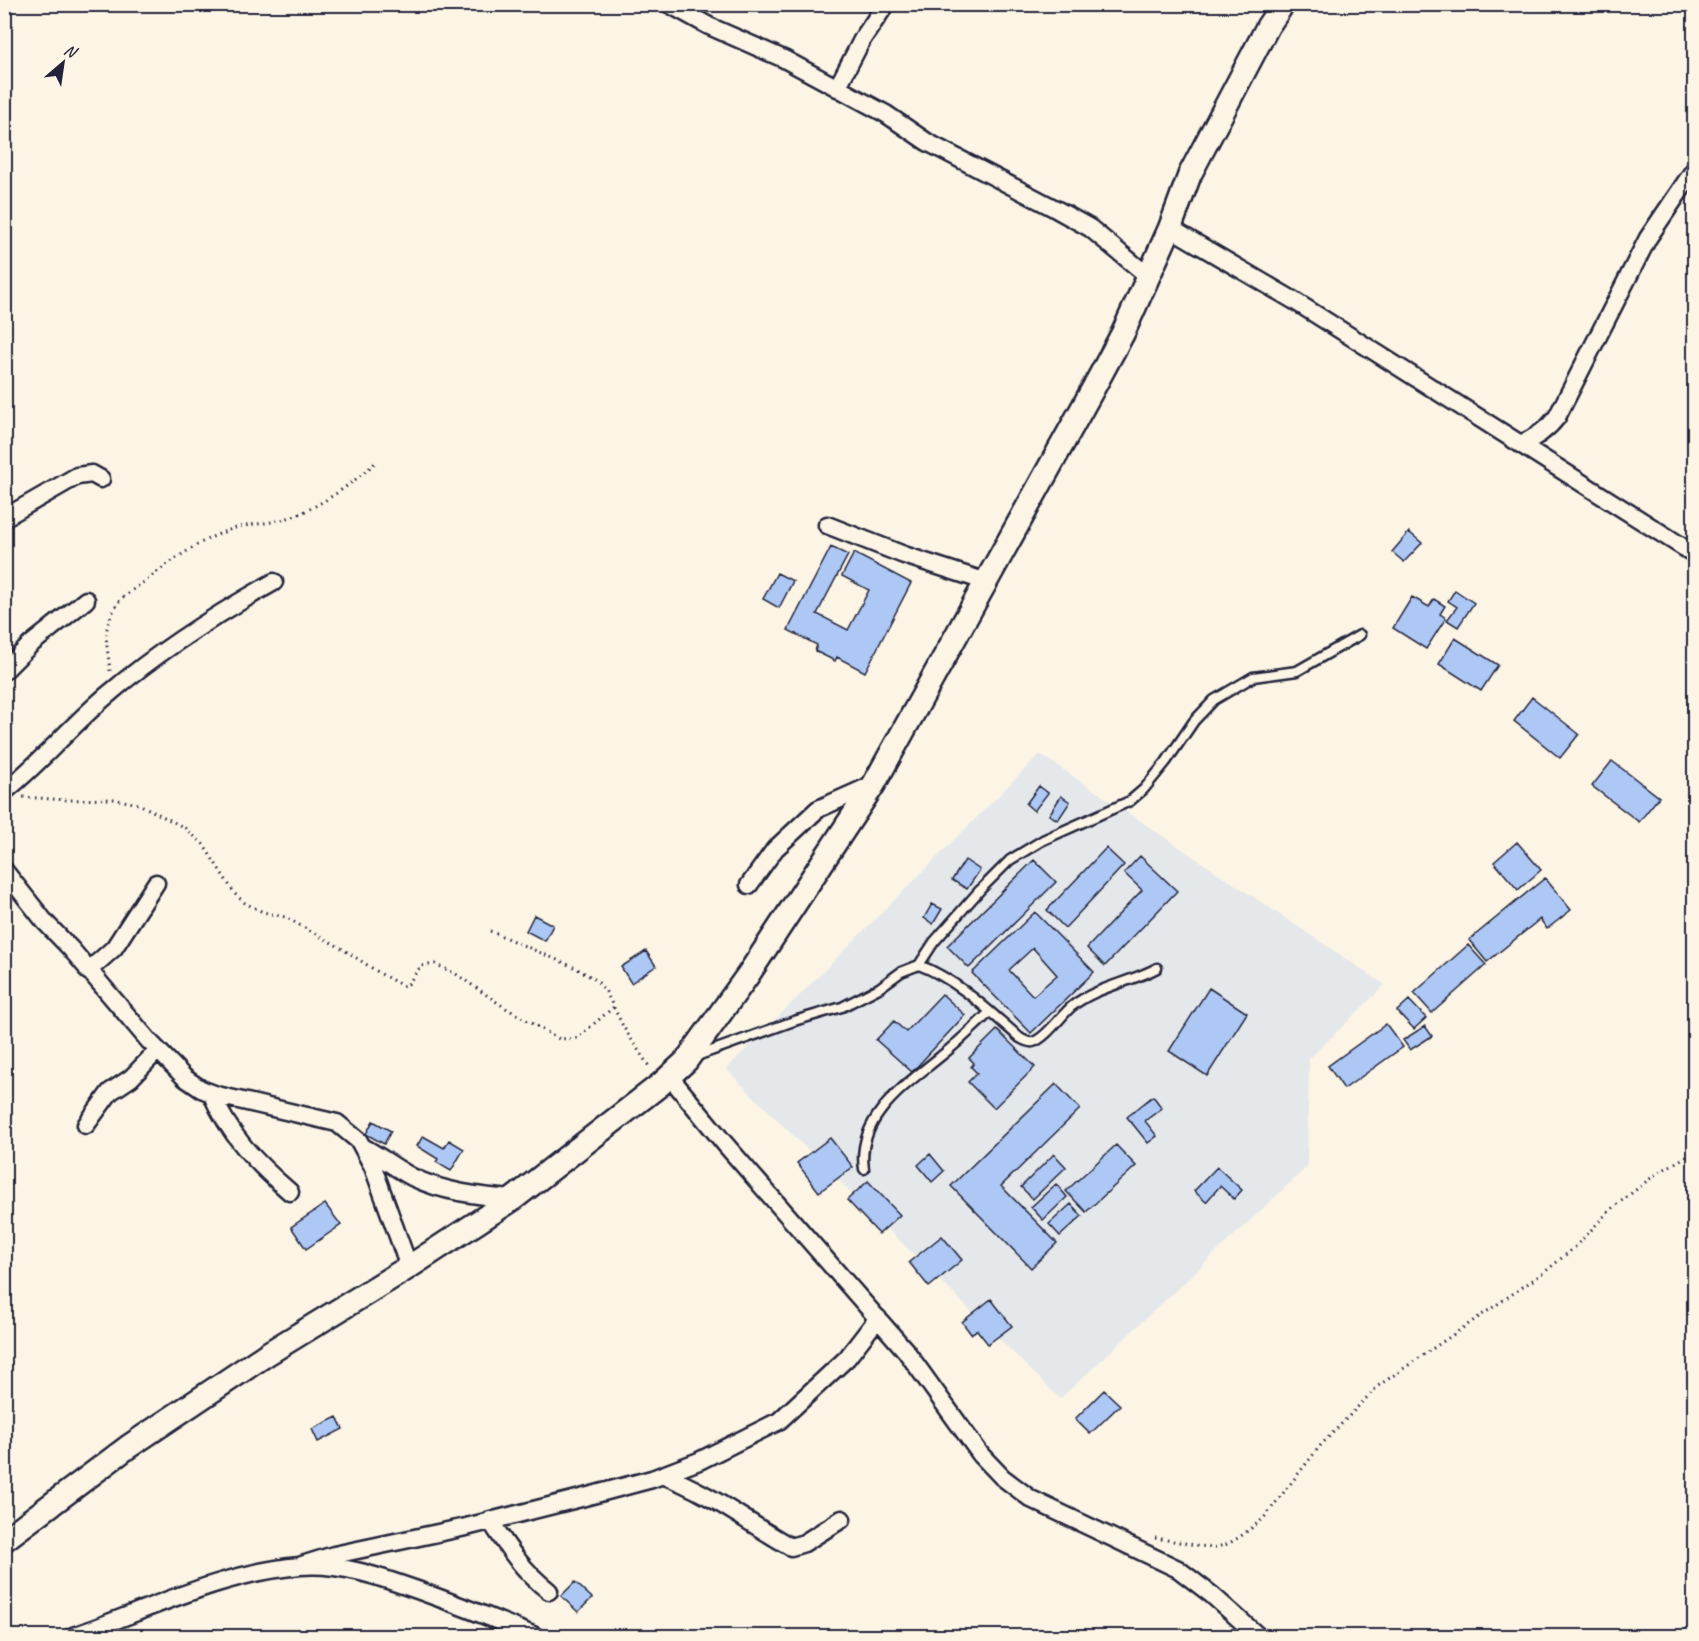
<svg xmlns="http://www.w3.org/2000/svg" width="1699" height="1641" font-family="Caveat,sans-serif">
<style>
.built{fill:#e4e8ea}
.building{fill:#adc8f5;stroke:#22223b;stroke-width:1.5;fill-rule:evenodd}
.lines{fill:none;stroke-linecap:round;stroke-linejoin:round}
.lane-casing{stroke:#22223b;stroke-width:13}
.street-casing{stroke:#22223b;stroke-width:21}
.secondary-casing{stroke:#22223b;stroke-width:27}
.path{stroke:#22223b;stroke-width:3;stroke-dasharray:1.5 4.5;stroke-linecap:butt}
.lane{stroke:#fcf5e5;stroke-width:8}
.street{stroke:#fcf5e5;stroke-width:16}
.secondary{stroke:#fcf5e5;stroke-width:22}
</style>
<rect width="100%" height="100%" fill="#fcf5e5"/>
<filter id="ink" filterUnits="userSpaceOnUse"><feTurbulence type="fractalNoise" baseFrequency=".0167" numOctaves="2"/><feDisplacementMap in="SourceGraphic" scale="12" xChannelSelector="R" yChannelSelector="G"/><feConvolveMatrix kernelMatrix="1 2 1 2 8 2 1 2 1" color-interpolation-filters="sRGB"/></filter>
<g filter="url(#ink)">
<path class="built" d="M1040 754 1385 985 1309 1059 1307 1167 1060 1399 726 1069Z"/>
<path class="building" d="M1409 532 1422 543 1404 562 1392 552Z
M831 547 848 555 817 614 848 630 869 590 842 576 854 553 911 583 865 672 837 657 835 661 815 651 817 645 788 630Z
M777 573 793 581 779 608 763 599Z
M1455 590 1474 603 1458 627 1447 620 1457 607 1448 601Z
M1412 597 1429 607 1434 599 1445 606 1440 614 1446 618 1426 649 1393 628Z
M1455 638 1498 665 1481 691 1439 664Z
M1532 697 1579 734 1560 758 1514 721Z
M1612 761 1659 797 1639 822 1592 786Z
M1039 786 1048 793 1034 811 1026 804Z
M1061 796 1070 802 1058 820 1049 815Z
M1517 842 1541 870 1518 890 1494 862Z
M1106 848 1124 865 1065 928 1047 910Z
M1140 856 1177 891 1105 966 1087 948 1142 890 1124 873Z
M965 860 980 870 967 889 952 880Z
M1034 860 1056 882 969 968 947 946Z
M1545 878 1571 910 1547 929 1540 919 1487 962 1469 940Z
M932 904 942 909 933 924 924 918Z
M1035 912 1094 972 1031 1033 972 973ZM1033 948 1057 975 1033 996 1009 970Z
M534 915 553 925 545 941 526 931Z
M1468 945 1486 965 1432 1013 1414 993Z
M646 951 656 966 631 983 621 967Z
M1209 988 1247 1013 1207 1076 1169 1051Z
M942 994 965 1015 912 1072 876 1040 894 1021 906 1032Z
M1409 1000 1426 1018 1414 1029 1397 1011Z
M1386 1024 1403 1047 1344 1089 1328 1066Z
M1425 1026 1432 1036 1410 1050 1403 1040Z
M997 1030 1035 1067 994 1108 968 1082 977 1073 971 1067 974 1063 969 1058Z
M1056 1084 1080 1109 1001 1186 1057 1243 1031 1268 951 1186Z
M1153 1096 1162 1108 1145 1121 1157 1136 1148 1143 1127 1117Z
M373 1121 391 1131 384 1144 366 1134Z
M423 1136 444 1148 449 1140 464 1149 451 1171 436 1162 438 1159 417 1146Z
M830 1138 853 1167 819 1192 797 1163Z
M1116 1145 1136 1166 1086 1212 1066 1191Z
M930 1154 944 1171 932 1182 918 1165Z
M1054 1154 1066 1167 1033 1199 1021 1187Z
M1217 1167 1242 1190 1234 1199 1220 1186 1206 1202 1194 1191Z
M868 1181 900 1215 879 1234 847 1200Z
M1056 1184 1067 1197 1043 1220 1031 1207Z
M325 1204 341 1225 306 1249 291 1227Z
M1071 1204 1082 1216 1060 1236 1049 1224Z
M942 1236 962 1260 929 1287 909 1262Z
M991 1299 1012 1326 988 1344 977 1330 971 1334 962 1322Z
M1104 1390 1120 1405 1090 1434 1075 1419Z
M337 1417 343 1429 318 1442 312 1429Z
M575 1582 592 1598 578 1612 561 1596Z"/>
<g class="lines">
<defs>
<path id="lane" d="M919 965 934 942 980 890 1010 860 1043 840 1130 801 1144 789 1166 762 1194 721 1214 700 1253 677 1297 671 1360 635
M697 1056 794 1021 842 1007 879 988 901 972 919 965C958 980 989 1011 1020 1038 1024 1040 1028 1043 1033 1042 1045 1039 1061 1016 1071 1007 1096 987 1129 983 1157 968
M864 1169C856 1117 906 1085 941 1056 959 1042 974 1027 990 1012"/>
<path id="street" d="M669 4 709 26 784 59 886 114 927 142 1054 208 1090 228 1148 276
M837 88 863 38 886 4
M1170 228 1293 300 1694 554
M1520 444C1536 438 1547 430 1557 417L1648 238 1694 170
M4 518 77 476 92 474 101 479
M827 525 904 555 987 582
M4 671 30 645 86 600
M4 792C43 761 73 723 111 692 160 650 217 614 274 582
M4 870 45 922 71 949 149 1041 185 1078 201 1089 217 1095 337 1123 359 1141 373 1167 409 1267
M749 885 775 849 818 809 874 784
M88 971 114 948 156 883
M670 1077 725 1144 906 1351 981 1455 1002 1477 1031 1499 1178 1569 1212 1595 1258 1636
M211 1093C230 1136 255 1162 290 1192
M86 1125 110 1092 131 1078 158 1050
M363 1147C380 1156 395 1168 412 1177 443 1192 478 1196 513 1199
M662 1475C709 1492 748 1523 791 1547L804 1543 842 1519
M490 1520C507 1547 524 1572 549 1591
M302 1565 334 1555 466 1527 581 1498 652 1479 699 1461 779 1421 847 1358 878 1318
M73 1636C148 1610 220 1573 300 1566 340 1562 383 1578 420 1591 459 1605 497 1620 535 1636"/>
<path id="secondary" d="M4 1540 128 1447 267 1354 409 1267 513 1199 661 1084 686 1061 748 975 874 784 1094 387 1123 333 1170 228 1190 174 1268 26 1283 4"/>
</defs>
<use href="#lane" class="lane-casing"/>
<use href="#street" class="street-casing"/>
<use href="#secondary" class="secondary-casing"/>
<path class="path" d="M110 671C109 655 103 636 109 621 111 616 114 609 117 604 124 595 136 588 145 581 172 561 199 540 232 529 248 524 265 524 281 520 313 512 351 485 375 463
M23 797 67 800 113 799 139 804 185 828 203 844 235 894 245 903 263 912 285 917 341 948 381 974 403 986 408 984 421 966 435 964 456 974 504 1007 559 1039 577 1038 615 1006
M490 931 576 968 596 980 605 990 624 1028 650 1068
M1155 1538 1213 1548 1228 1544 1241 1536 1263 1519 1320 1446 1378 1386 1546 1271 1575 1247 1610 1210 1656 1174 1694 1152"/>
<use href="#lane" class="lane"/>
<use href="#street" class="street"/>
<use href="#secondary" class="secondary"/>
</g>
</g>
<rect width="1699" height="1641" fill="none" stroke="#fcf5e5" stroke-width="24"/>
<rect x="12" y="12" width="1675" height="1617" fill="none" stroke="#22223b" stroke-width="2" filter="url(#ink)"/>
<g transform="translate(63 63) rotate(29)" stroke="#fcf5e5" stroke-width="4.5" paint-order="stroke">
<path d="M0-4.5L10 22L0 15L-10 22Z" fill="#22223b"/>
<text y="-9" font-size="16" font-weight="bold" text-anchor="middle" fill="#22223b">N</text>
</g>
</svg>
